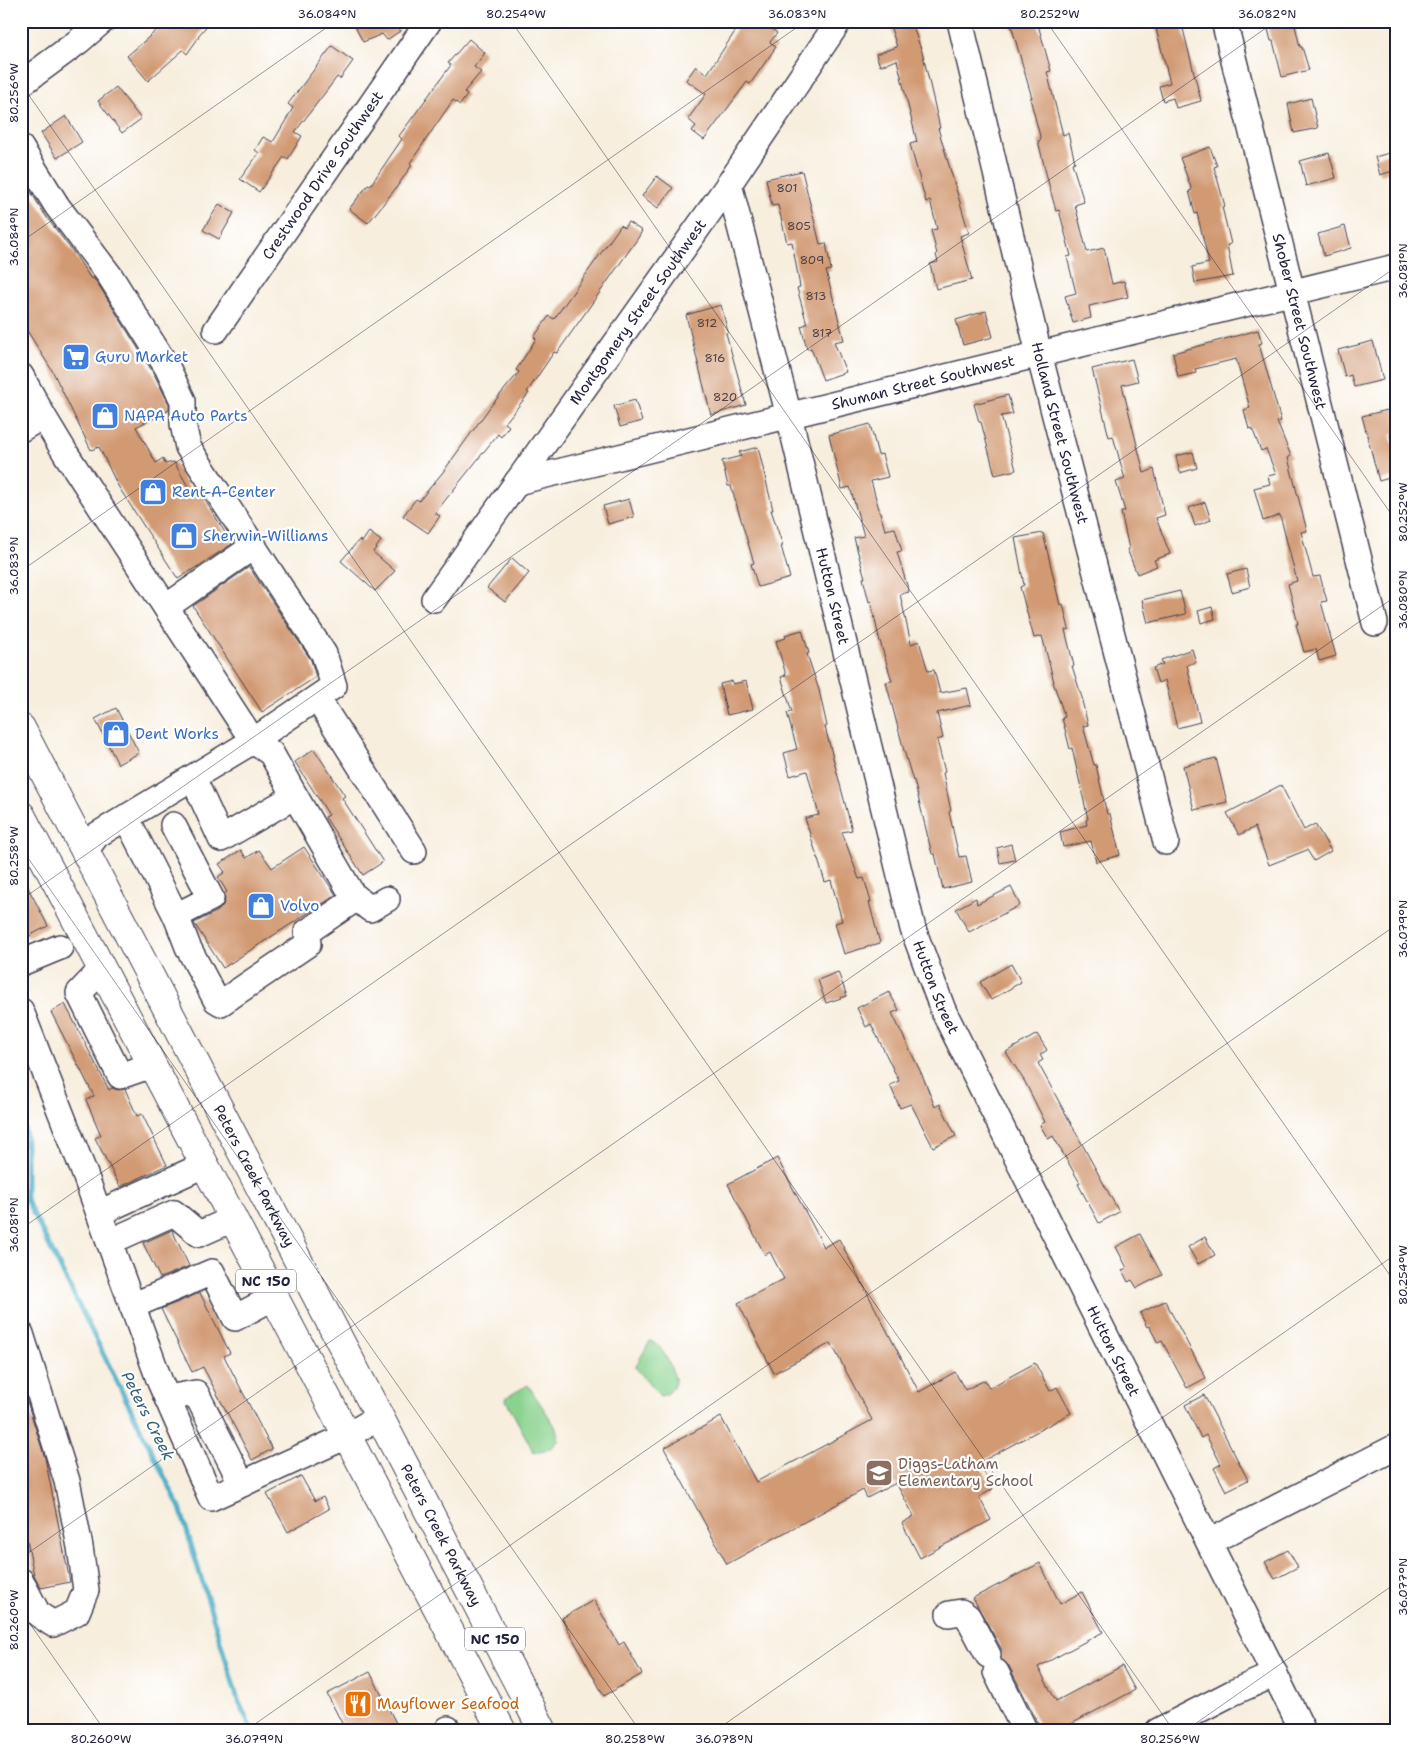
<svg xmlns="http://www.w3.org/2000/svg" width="1417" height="1752" font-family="'Shantell Sans',sans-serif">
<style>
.green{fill:#8ad38f;stroke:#567a65}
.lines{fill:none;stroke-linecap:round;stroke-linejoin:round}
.stream{stroke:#44abc4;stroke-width:5}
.building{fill:#d19a73}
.minor-casing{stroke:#424153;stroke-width:28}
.major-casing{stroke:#424153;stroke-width:30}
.minor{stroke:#fff;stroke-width:25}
.major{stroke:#fff;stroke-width:28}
.ticks{fill:none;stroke:#22223b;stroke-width:1;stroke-opacity:0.45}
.labels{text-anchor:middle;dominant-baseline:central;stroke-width:4.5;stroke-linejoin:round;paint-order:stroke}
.number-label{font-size:12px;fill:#4e4049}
.shield{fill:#fff;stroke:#646476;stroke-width:1}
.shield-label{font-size:14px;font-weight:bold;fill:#22223b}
.street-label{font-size:15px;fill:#22223b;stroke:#fff}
.shop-label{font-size:15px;fill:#366cbe;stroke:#fff;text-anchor:start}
.education-label{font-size:15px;fill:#785e54;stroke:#fff;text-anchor:start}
.food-label{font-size:15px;fill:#c56008;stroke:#fff;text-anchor:start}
.water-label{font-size:16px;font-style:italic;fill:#316079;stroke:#fff}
.neatline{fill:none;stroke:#22223b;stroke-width:2}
.ticks-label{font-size:12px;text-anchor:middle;fill:#22223b}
</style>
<rect width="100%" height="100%" fill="#fff"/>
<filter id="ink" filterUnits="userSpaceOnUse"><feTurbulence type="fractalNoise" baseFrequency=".02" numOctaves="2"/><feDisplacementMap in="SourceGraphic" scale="10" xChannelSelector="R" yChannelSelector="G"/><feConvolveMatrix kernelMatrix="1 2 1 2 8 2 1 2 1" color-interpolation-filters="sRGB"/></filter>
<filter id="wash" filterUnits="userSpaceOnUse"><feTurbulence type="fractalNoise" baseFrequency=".0096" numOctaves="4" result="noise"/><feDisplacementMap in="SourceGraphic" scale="20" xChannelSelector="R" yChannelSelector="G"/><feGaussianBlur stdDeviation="1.12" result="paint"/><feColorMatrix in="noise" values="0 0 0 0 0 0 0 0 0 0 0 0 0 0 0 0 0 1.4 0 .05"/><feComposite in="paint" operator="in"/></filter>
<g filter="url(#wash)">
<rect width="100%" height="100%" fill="#f7eedd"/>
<path class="green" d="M650 1341C664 1345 670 1366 675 1378 676 1387 669 1395 660 1396L635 1367Z
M528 1385 555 1426 559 1439C554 1448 544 1453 534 1452L532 1449 506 1400 507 1397Z"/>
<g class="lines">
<path class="stream" d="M21 1117 26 1134V1199L180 1508 238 1700 252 1731"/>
</g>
<g id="blocks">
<path class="building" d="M148 21H211L198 36 199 37 187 54 183 50 148 81 127 56 158 29Z
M352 21H411L398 27 400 31 387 40 382 34 363 42Z
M742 21H761L777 33 770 42 776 47 750 84 747 82 704 140 692 131 696 126 688 119 706 94 686 80 696 66 707 74Z
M911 21 923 55 940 128H938L969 233 960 236 972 280 936 289 930 264 938 262 936 255 937 254 931 230 937 229 930 200 926 202 910 144 917 142 897 60 880 66 876 54 897 47 891 28Z
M1010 21H1037L1051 71 1047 72 1063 135 1068 133 1075 162 1072 163 1084 202 1075 205 1087 252 1104 248 1112 284 1124 281 1128 297 1089 306 1091 318 1073 323 1065 296 1076 293 1067 257 1071 256 1059 210 1056 211 1050 189 1038 141 1041 140 1030 98H1032Z
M1154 21H1181L1201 101 1176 108 1173 98 1163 101 1159 86 1170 83Z
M1266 21H1294L1300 47H1302L1309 70 1282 77 1273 41H1271Z
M469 39 485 53 474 67 481 72 464 92 467 95 460 105 453 100 410 163 412 165 396 188 368 223 349 209 368 185 370 186 402 139 399 136 451 65 448 63Z
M332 46 353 61 340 79 337 77 295 132 302 136 288 159 284 157 259 192 240 179 259 153 255 150 263 137 273 142 293 108 288 104Z
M116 87 141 119 122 133 98 101Z
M1311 98 1318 128 1294 133 1288 104Z
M66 116 82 142 57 158 41 133Z
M1210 147 1217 166 1214 167 1225 206 1222 207 1231 244 1227 245 1233 276 1195 283 1192 267 1209 263 1197 213 1195 214 1189 191 1192 190 1180 158Z
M1396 151V170L1380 175 1375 157Z
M1329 153 1336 178 1306 186 1300 161Z
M802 171 820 244 826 243 831 270 826 271 844 340 834 342 846 372 823 380 811 348 807 349 801 326 807 324 797 288 800 287 792 242 787 243 778 205 772 206 766 179Z
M21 176 45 215 76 256 91 279 93 278 98 284 154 374 169 404V410L136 427 156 463 163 458 165 464 174 462 190 490 197 487 232 544 178 579 118 486 99 447 91 450 53 372 21 321Z
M657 176 673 188 658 208 642 196Z
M219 204 234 213 219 239 203 230Z
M628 222 642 231 638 238 557 353 554 352 527 392 529 393 505 423 509 426 501 437 498 434 435 513 440 516 428 533 403 516 416 499 419 501 443 472 490 407 519 372 516 370 536 339 534 337 549 316 554 319 621 225 624 228Z
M1345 226 1351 248 1324 256 1318 234Z
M721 305 728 332 726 333 746 405 711 415 686 315Z
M986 311 993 337 963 345 956 320Z
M1258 330 1262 343 1259 344 1281 421 1277 422 1291 456 1288 458 1307 531 1301 532 1313 577 1320 576 1327 601 1321 602 1336 656 1319 661 1316 649 1304 652 1296 624H1298L1288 584 1297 581 1280 515 1263 521 1254 488 1270 484 1268 476 1276 474 1266 449 1261 451 1252 428 1249 429 1244 410 1250 408 1236 359 1195 369 1196 373 1178 377 1173 353Z
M1373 341 1383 380 1354 387 1351 375 1345 377 1338 350Z
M1132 359 1138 381 1122 385 1144 473 1154 469 1165 515 1156 518 1170 554 1154 560 1157 566 1137 574 1127 549H1129L1121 512 1125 511 1116 482 1125 479 1113 436 1109 437 1092 369Z
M1008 395 1013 414 1001 416 1016 470 995 475 981 422H979L974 404Z
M635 400 642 421 620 427 614 406Z
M1396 408V434L1390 435 1396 454V476L1379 481 1362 416Z
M870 424 878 455 882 454 888 477 871 481 885 530 895 528 902 551 897 552 909 592 900 594 911 644 919 641 928 671 934 670 940 693 967 688 971 705 937 713 943 738 937 740 945 772 943 773 951 811 949 812 959 857 966 856 972 882 943 889 935 854H932L914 780 913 781 903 747 886 682 892 681 879 638 871 601 869 602 863 578H865L854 538 864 536 850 487 842 489 829 435Z
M758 447 773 510H771L783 546H781L790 578 758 587 751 564 754 563 731 486H728L722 461 741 456 739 452Z
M1193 452 1197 468 1180 473 1176 456Z
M629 499 634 517 608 524 603 506Z
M1205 502 1211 520 1195 526 1189 508Z
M369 532 381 541 373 552 395 571 375 591 341 561 359 540 362 542Z
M1043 533 1060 605 1063 604 1069 629 1065 630 1074 666H1072L1083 701H1082L1088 725 1083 726 1094 765H1096L1107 814H1110L1120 855 1096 862 1091 841 1063 847 1060 832 1087 825 1086 820 1088 819 1072 748 1070 749 1062 718 1065 717 1053 682H1054L1042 636 1034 638 1020 587 1024 585 1015 538Z
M512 558 529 573 505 602 487 588Z
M249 567 311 660 316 677 262 712 193 606Z
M1246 569 1250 587 1232 592 1227 574Z
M1180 591 1186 614 1148 623 1142 600Z
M1212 607 1215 619 1201 623 1198 611Z
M802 630 809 653 807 654 819 690 827 726 825 727 852 830 842 832 859 879 864 878 871 902H869L880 943 844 954 835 923 842 921 831 880 825 882 805 818 819 815 807 771 790 776 784 753 797 749 787 713 792 712 781 677 786 675 776 641 786 638 785 635Z
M1192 649 1196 662 1187 665 1200 722 1177 728 1165 680 1158 683 1153 668 1163 664 1161 660Z
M732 681 733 684 746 681 753 709 727 715 720 684Z
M116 708 139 753 118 764 95 719Z
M314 749 345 796 342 798 383 862 363 875 325 817 329 815 295 762Z
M1216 758 1227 802 1194 810 1183 766Z
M1281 785 1304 830 1315 824 1331 851 1314 861 1307 850 1269 865 1255 827 1239 835 1227 813Z
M1011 844 1015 860 1000 863 997 848Z
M304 847 336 895 223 968 194 923 218 911 223 905 225 899 224 894 227 892 218 877 225 872 219 864 241 850 246 858 259 850 272 868Z
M21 874 48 926 27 937 21 926Z
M1011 887 1020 905 969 932 956 909 976 898 977 904Z
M1011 964 1021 982 991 1000 980 982Z
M838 972 847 996 826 1003 818 980Z
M889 992 899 1010 892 1013 923 1077 935 1107 940 1104 956 1136 933 1147 911 1104 900 1108 890 1085 899 1081 871 1024 866 1027 857 1008Z
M65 1004 109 1090 112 1088 118 1090 125 1089 137 1116 142 1114 167 1165 120 1187 95 1138 101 1135 86 1100 94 1096 51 1012Z
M1037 1034 1047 1050 1040 1055 1043 1060 1038 1063 1119 1212 1099 1223 1078 1184 1080 1183 1053 1136 1048 1139 1040 1125 1045 1122 1025 1082 1006 1052Z
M777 1158 824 1247 839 1239 919 1392 955 1372 965 1390 985 1380 989 1388 1035 1363 1050 1391 1057 1387 1071 1413 979 1463 993 1489 979 1497 991 1520 920 1558 902 1523 914 1516 896 1483 867 1498 863 1490 727 1564 664 1448 721 1417 756 1482 872 1420 831 1343 774 1373 738 1303 784 1279 770 1252 765 1255 728 1184Z
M172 1230 189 1266 160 1278 143 1243Z
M1140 1234 1162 1275 1137 1288 1132 1280 1128 1282 1122 1270 1127 1268 1116 1247Z
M1205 1237 1215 1255 1198 1264 1188 1247Z
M200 1293 230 1353 224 1356 272 1449 252 1460 203 1367 192 1372 161 1309Z
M1165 1301 1206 1378 1187 1388 1162 1341 1158 1343 1149 1326 1147 1327 1140 1313Z
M21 1383 45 1458 70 1582 41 1588 34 1575 21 1511Z
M1204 1395 1248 1480 1226 1491 1214 1468 1221 1464 1206 1435 1201 1438 1185 1405Z
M301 1476 315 1501 323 1497 329 1509 288 1532 267 1494Z
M1288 1550 1298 1567 1275 1579 1265 1562Z
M1040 1563 1060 1604 1082 1592 1103 1632 1038 1667 1056 1701 1122 1666 1135 1690 1058 1731H1042L1009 1666 1001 1659V1648L973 1598Z
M594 1600 619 1645 624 1642 642 1674 604 1696 562 1618Z
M370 1672 400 1731H346L327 1694Z"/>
</g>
</g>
<g filter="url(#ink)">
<use href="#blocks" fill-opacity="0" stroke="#424153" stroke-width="1"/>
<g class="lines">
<defs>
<g id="minor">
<path id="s1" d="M960 21 1039 354 1166 842"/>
<path id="s2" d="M1224 21 1375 623"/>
<path d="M21 84 79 41 102 21"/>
<path d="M21 148 57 206 110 276 167 367 183 401V424L188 447 324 654 334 686 253 741 271 753 295 796 221 839 193 778"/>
<path id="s3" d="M729 184 789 416 913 929 943 1010 1303 1731"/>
<path id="s4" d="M216 330 429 21"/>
<path d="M21 376 43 416"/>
<path d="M21 429 43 416 66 454 253 741 97 835 85 851"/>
<path id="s5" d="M517 482 1396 267"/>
<path id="s6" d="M434 599 729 184 839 21"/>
<path d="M166 607 254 546"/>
<path d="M317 698 414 851"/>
<path d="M295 796 352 894 370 909 387 899"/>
<path d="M126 817 176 916 211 898 173 825"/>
<path d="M176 916 188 947 216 1000 221 1003 308 944 307 932 357 898"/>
<path d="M21 963 60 947"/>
<path d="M102 969 79 993 120 1076 152 1065"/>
<path d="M21 1011 84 1172 160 1382 211 1498 347 1436 379 1417"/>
<path d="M99 1213 204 1165"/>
<path d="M109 1242 174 1213 199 1234 233 1219"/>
<path d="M132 1306 212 1272 235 1318 274 1297"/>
<path d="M21 1334 67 1481 80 1547 86 1590 77 1612 53 1624 38 1614 21 1581"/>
<path d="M167 1398 196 1393 242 1484"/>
<path d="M1209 1542 1396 1447"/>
<path d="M949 1614 961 1612 968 1617 988 1655"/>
<path d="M996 1672 1025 1731"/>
<path d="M448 1729 449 1731"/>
<path d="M1158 1731 1232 1693 1275 1674"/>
</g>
<g id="major">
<path id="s7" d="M21 728 543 1731"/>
<path d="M21 815 502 1731"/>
</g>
</defs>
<use href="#minor" class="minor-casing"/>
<use href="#major" class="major-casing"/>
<use href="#minor" class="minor"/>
<use href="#major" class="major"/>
</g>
</g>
<path class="ticks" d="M511 21 1396 1284M1046 21 1396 521M21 84 1174 1731M21 242 336 21M21 571 806 21M21 848 640 1731M21 900 1276 21M21 1229 1396 267M21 1558 1396 596M21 1611 105 1731M245 1731 1396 925M715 1731 1396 1254M1185 1731 1396 1583"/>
<defs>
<symbol id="supermarket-square" viewBox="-11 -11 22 22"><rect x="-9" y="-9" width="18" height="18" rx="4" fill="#3f7fe0" stroke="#fff"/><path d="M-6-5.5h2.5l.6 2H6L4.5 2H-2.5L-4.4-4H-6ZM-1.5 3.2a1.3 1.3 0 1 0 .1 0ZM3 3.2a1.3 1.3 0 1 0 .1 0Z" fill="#fff"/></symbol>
<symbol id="shop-square" viewBox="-11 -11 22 22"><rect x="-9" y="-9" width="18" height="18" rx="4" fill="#3f7fe0" stroke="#fff"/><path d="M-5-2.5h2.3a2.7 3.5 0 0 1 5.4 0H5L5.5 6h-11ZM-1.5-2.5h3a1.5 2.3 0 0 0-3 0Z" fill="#fff"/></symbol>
<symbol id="school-square" viewBox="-11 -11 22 22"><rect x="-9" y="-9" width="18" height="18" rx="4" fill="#8d6e63" stroke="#fff"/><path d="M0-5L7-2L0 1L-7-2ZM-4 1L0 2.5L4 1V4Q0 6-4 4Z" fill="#fff"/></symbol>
<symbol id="restaurant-square" viewBox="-11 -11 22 22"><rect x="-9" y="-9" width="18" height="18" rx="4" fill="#e8710a" stroke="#fff"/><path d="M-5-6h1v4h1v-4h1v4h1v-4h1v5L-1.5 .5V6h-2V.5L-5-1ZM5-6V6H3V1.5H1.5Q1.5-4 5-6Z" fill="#fff"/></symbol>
</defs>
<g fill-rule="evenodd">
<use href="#supermarket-square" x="60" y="341" width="32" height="32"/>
<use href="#shop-square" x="89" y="400" width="32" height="32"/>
<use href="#shop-square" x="137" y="476" width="32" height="32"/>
<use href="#shop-square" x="168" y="520" width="32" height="32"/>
<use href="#shop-square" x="100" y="718" width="32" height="32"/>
<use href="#shop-square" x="245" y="890" width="32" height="32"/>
<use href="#school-square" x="863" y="1457" width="32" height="32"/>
<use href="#restaurant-square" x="342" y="1688" width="32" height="32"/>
</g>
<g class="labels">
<g class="number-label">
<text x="787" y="188">801</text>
<text x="799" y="226">805</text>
<text x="812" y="260">809</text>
<text x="816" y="296">813</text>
<text x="707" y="323">812</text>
<text x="822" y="333">817</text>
<text x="715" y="358">816</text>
<text x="725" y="397">820</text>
</g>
<g class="shield">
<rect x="236" y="1269.5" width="60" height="23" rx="4"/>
<rect x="465" y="1627.5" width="60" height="23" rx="4"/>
</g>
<g class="shield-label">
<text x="266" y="1281">NC 150</text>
<text x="495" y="1639">NC 150</text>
</g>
<g class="street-label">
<text stroke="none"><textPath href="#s4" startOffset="188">Crestwood Drive Southwest</textPath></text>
<text stroke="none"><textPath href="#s6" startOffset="352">Montgomery Street Southwest</textPath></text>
<text stroke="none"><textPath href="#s2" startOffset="310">Shober Street Southwest</textPath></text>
<text stroke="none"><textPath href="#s5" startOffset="418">Shuman Street Southwest</textPath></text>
<text stroke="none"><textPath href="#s1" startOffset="424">Holland Street Southwest</textPath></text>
<text stroke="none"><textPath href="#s3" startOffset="425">Hutton Street</textPath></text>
<text stroke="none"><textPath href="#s3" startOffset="830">Hutton Street</textPath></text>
<text stroke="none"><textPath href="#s7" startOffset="505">Peters Creek Parkway</textPath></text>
<text stroke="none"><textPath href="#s3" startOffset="1235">Hutton Street</textPath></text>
<text stroke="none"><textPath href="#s7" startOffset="910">Peters Creek Parkway</textPath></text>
</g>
<g class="shop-label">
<text x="95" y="357">Guru Market</text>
<text x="124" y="416">NAPA Auto Parts</text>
<text x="172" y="492">Rent-A-Center</text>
<text x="203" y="536">Sherwin-Williams</text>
<text x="135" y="734">Dent Works</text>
<text x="280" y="906">Volvo</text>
</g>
<g class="education-label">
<text x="898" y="1464">Diggs-Latham<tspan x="898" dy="17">Elementary School</tspan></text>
</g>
<g class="food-label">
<text x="377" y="1704">Mayflower Seafood</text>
</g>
<g class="water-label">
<text transform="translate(148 1416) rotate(63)">Peters Creek</text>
</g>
</g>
<rect width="1417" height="1752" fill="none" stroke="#fff" stroke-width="55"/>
<rect x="28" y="28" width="1362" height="1696" class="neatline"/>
<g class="ticks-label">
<text x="327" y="18">36.084°N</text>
<text x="516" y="18">80.254°W</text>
<text x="797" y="18">36.083°N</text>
<text x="1050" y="18">80.252°W</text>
<text x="1267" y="18">36.082°N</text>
<text transform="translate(14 93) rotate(-90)" y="4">80.256°W</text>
<text transform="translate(14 237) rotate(-90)" y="4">36.084°N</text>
<text transform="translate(1403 271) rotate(-90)" y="4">36.081°N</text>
<text transform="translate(1403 512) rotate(-90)" y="4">80.252°W</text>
<text transform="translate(14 566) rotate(-90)" y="4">36.083°N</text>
<text transform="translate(1403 600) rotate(-90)" y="4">36.080°N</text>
<text transform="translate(14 856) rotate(-90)" y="4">80.258°W</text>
<text transform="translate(1403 929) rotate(-90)" y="4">36.079°N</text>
<text transform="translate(14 1225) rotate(-90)" y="4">36.081°N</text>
<text transform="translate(1403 1275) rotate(-90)" y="4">80.254°W</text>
<text transform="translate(1403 1587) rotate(-90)" y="4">36.077°N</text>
<text transform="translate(14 1620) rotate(-90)" y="4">80.260°W</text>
<text x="101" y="1743">80.260°W</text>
<text x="254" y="1743">36.079°N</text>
<text x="635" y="1743">80.258°W</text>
<text x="724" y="1743">36.078°N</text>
<text x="1170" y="1743">80.256°W</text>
</g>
</svg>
